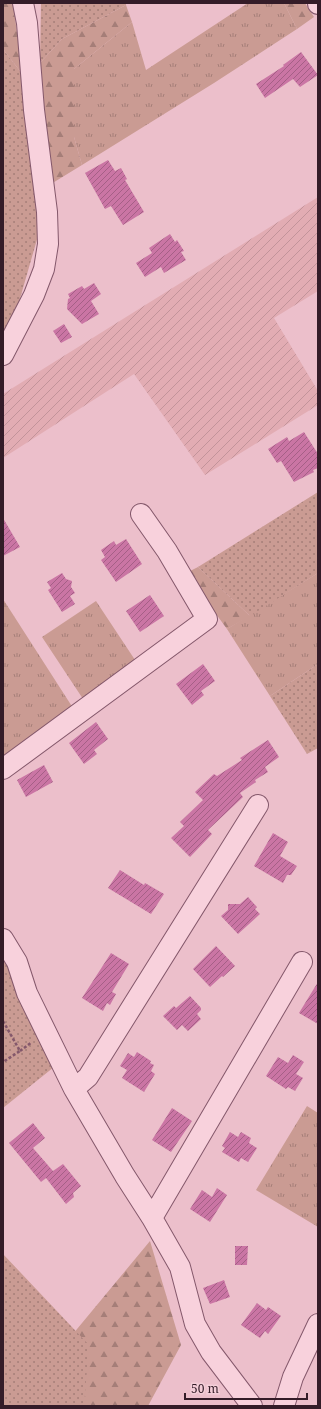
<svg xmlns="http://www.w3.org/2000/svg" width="321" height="1409" font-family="'Noto Serif',serif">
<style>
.farmland{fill:url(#farmland-furrows)}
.grass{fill:url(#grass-tufts)}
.forest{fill:url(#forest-firs)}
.park{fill:url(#park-dots)}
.building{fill:url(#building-hatch)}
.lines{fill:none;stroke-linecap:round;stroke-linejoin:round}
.minor-casing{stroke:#84586b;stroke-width:22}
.path{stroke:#84586b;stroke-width:2.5;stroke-dasharray:3 2;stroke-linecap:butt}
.minor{stroke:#f8d1dc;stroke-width:20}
</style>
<defs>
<pattern id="farmland-furrows" width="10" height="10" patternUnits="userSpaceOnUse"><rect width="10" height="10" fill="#e2acb3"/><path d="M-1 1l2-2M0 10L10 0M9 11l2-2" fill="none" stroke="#c2939a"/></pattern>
<pattern id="grass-tufts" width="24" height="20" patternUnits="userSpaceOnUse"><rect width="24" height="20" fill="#ca9b93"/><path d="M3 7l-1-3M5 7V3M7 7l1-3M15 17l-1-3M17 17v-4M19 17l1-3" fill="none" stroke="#a57e78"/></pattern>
<pattern id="forest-firs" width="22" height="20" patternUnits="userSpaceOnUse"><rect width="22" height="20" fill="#ca9b93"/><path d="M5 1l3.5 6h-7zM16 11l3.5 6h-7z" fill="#a57e78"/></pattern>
<pattern id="park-dots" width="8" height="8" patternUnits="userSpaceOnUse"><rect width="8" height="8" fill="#ca9b93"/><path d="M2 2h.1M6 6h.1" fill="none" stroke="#a57e78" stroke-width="1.8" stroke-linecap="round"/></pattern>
<pattern id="building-hatch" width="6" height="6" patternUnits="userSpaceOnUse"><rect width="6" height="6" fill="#ca75a4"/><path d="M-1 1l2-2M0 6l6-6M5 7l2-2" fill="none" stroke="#a55f86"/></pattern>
</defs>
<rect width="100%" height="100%" fill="#ecbfcb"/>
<path class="farmland" d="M318 197V291L274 318 318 391V405L205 475 134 374 3 458V394Z"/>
<path class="grass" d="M248 3H284L297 29 214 83 82 165 74 137V69L132 22 146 70Z
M318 573V664L270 696 227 629Z
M3 599 73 708 3 761Z
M96 601 139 666 85 702 42 637Z
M307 1106 318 1113V1227L256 1190Z"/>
<path class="forest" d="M3 3 13 4 23 75 3 49Z
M284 3H305L314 17 297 29Z
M126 5 132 22 74 69V137L82 165 51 184 40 63 62 39Z
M198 567 250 616 227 629 186 573Z
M150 1241 181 1345 148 1406H3V1282L53 1358Z"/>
<path class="park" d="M41 3H126V5L62 39 40 63Z
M3 49 23 75 40 229 19 302 3 335Z
M318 492V573L250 616 198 567Z
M318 664V748L307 754 270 696Z
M3 960 7 965 54 1067 3 1108Z
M3 1254 89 1345 84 1406H3Z"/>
<path class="building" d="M301 52 318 75 300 87 293 79 265 98 256 84 284 66 283 65Z
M108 160 115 171 121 168 127 179 125 180 144 212 123 225 111 206 105 209 85 173Z
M170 234 175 242 177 240 184 251 181 252 186 260 164 273 161 267 145 277 136 263 152 253 149 248Z
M94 283 101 294 91 301 99 314 82 324 67 309 68 299 70 298 68 294 82 286 84 289Z
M64 324 72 337 61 343 53 331Z
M304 432 318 454V468L313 470 314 472 294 482 281 461 277 463 268 449 287 437 289 441Z
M3 518 20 547 3 556Z
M126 539 142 564 116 582 101 560 105 557 101 550 114 541 116 545Z
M62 573 66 579 72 581 71 587 75 593 70 596 75 604 62 612 48 590 51 588 47 582Z
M150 595 164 616 140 632 126 611Z
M203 664 215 681 201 691 204 695 192 705 176 684Z
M96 722 108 739 94 750 97 754 84 764 69 743Z
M268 740 279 757 265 767 268 772 255 780 256 782 240 793 243 797 208 830 212 834 190 857 171 838 184 826 180 822 203 800 195 792 214 774 217 776 242 760 240 758Z
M44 765 53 782 26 797 17 780Z
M273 833 288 842 280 856 297 866 291 875H287L283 883 254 866Z
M120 870 144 885 145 883 164 894 151 914 108 888Z
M248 897 257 907 255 909 260 914 238 934 221 916 228 910V904H240Z
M216 946 235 966 223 977 222 976 210 987 193 969Z
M111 953 129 964 112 992 116 994 110 1005 107 1003 103 1011 82 998Z
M318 982V1024L299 1013Z
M190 996 201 1008V1010L197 1014 201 1019 188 1031 182 1025 177 1030 163 1016 174 1006 176 1008Z
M137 1052 151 1061 150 1063 154 1065 151 1071 155 1074 144 1092 122 1078 127 1070 120 1066 128 1053 134 1057Z
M293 1055 304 1062 296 1074 303 1078 295 1091 288 1087 286 1089 266 1076 278 1057 288 1063Z
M172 1108 192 1121 171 1152 152 1140Z
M33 1123 45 1138 33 1148 53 1171 63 1164 81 1186 73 1193 74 1197 66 1204 46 1178 41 1182 9 1143Z
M230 1132 238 1137 241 1132 251 1138 249 1143 257 1148 248 1162 241 1158 239 1162 222 1152 225 1148 222 1146Z
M217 1188 227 1195 210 1222 190 1209 202 1190 212 1197Z
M235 1246H248L247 1265H235Z
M224 1280 230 1297 210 1304 203 1288Z
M257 1303 266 1310 268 1307 281 1316 268 1334 265 1331 260 1338 241 1325Z"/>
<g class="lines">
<defs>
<path id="minor" d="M318 3V4
M3 355 34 295 44 269 48 244 47 212 34 110 27 23 23 3
M3 769 207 619 167 551 141 514
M3 939 17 962 27 993 74 1089 125 1176 152 1218 180 1267 195 1324 211 1352 252 1406
M74 1089 88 1077 258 805
M152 1218 302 962
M284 1406 293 1377 318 1324"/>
</defs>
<use href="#minor" class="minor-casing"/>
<path class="path" d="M3 1021 20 1051 3 1062
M20 1051 32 1042"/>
<use href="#minor" class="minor"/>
</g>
<rect width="321" height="1409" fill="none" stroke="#341c28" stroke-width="8"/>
<path d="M185 1393v6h122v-6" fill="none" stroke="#341c28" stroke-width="2"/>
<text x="191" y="1393" font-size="12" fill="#341c28" stroke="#f4ced8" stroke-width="3" paint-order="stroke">50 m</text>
</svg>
